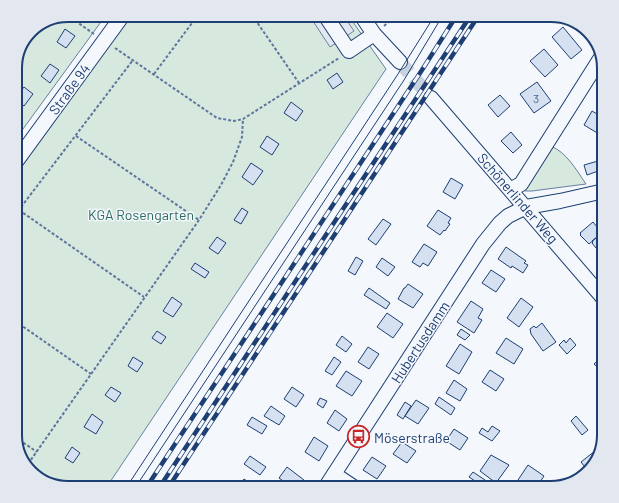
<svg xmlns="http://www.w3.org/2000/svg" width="619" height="503" font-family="Barlow,sans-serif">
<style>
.green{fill:#d7e8df;stroke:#687fa3}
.parking{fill:#e3e8f0;stroke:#687fa3}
.building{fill:#d5e0f0;stroke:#1d3f73}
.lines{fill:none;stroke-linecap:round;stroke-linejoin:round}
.minor-tunnel{stroke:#c9d2e0;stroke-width:14;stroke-dasharray:14 7;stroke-linecap:butt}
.minor-casing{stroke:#1d3f73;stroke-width:16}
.path{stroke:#5e769c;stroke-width:2;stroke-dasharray:3 2;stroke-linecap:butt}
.minor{stroke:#f4f7fb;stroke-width:14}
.tram{stroke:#1d3f73;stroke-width:1}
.rail-casing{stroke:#1d3f73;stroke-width:4.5}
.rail{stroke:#f4f7fb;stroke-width:3;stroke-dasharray:9;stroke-linecap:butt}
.labels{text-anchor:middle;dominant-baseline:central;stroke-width:3;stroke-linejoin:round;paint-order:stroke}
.number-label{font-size:12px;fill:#4b6792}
.street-label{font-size:14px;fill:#1d3f73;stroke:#f4f7fb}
.park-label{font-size:14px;fill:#2c6c60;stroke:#f4f7fb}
.poi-label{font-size:14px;fill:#1d3f73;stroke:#f4f7fb;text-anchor:start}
.rim{fill:none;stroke:#1d3f73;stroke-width:2}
</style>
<rect width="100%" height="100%" fill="#f4f7fb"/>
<path class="green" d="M68 15H106L15 140V64L33 28Z
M131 15H348L386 69 106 488H68L33 475 15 438V176Z
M550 146C566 151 577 171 586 184L532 191H525L523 189Z"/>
<path class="parking" d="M309 15H343L354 31 330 47Z"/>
<path class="building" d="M578 25 586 28 588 32 585 34Z
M563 27 582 50 571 59 552 37Z
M65 29 75 36 66 48 57 42Z
M544 49 558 65 545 77 530 61Z
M50 64 59 70 50 83 41 76Z
M337 73 343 82 333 89 327 80Z
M537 82 551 101 534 113 520 94Z
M24 87 33 94 24 106 15 99Z
M500 95 510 106 498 117 488 105Z
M291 102 303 111 296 121 284 113Z
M592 111 604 118V125L599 134 584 125Z
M511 132 522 145 513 153 501 141Z
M267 136 279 144 272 155 260 147Z
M598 161 601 170 587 175 584 165Z
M251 163 263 171 253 185 242 177Z
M451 178 463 185 455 199 443 192Z
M242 208 248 212 241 224 234 220Z
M438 210 451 218 448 223 450 224 445 231 444 230 440 235 427 226Z
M383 219 391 224 376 245 368 239Z
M593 222 602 233 589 244 580 235 581 234 580 233Z
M604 231V249L601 252 597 247 596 248 592 243 593 242 592 241Z
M217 237 226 243 218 254 209 248Z
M424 244 437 252 428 266 423 263 420 267 412 262Z
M506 247 526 261 524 263 528 265 523 273 512 266 511 268 498 259Z
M356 257 363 261 355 275 348 271Z
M382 258 395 267 388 276 376 267Z
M195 263 209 272 205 278 191 269Z
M491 270 505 279 496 292 482 283Z
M408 284 423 294 413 308 398 299 404 288H405Z
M369 288 390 303 386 309 364 295Z
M172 297 182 304 173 317 163 311Z
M521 298 533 307 519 327 507 318Z
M471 301 483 309 478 318 482 320 474 333 457 322Z
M387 313 403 324 393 338 377 327Z
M542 323 556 342 543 351 531 334 530 329 534 326 536 328Z
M461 329 470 335 465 340 457 335Z
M157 331 166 337 161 344 152 338Z
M342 336 352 344 346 352 336 345Z
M506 338 523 349 514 364 496 353Z
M570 338 576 345 567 354 559 345 564 340 566 343Z
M460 344 472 352 459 374 446 366Z
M368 347 379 354 369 369 358 362Z
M604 355V370L602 372 594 364Z
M133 357 143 363 137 372 128 366Z
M334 357 341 362 332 375 325 371Z
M490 370 504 379 496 391 482 382Z
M346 371 362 381 352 396 336 386Z
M454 380 467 389 460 401 446 393Z
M111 387 121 393 115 402 105 395Z
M292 387 304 395 296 407 284 399Z
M439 397 455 408 451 415 435 404Z
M320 398 327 401 323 408 317 404Z
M416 400 429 408 418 424 405 416Z
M405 402 411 406 403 419 397 415Z
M271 406 285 416 279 425 264 416Z
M335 410 347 419 339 431 327 423Z
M92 414 103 422 96 434 84 427Z
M576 416 588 430 582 435 571 421Z
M252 417 267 426 262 434 247 425Z
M492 426 500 431 492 441 479 433 482 428 488 432Z
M454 429 468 438 460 450 446 441Z
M314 437 328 446 319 461 305 452Z
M402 442 416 451 407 463 393 454Z
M72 447 80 453 73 463 65 458Z
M595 451 597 454 591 470 588 471 581 462Z
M491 455 509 465 496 483 480 471Z
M250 456 266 467 260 475 244 464Z
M372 457 386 466 377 479 363 470Z
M528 465 544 476 536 488H530L518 480Z
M287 467 304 480 298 488H293L279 478Z
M473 472 485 480 481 485 469 477Z
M244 479 257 488H237Z"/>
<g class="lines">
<path class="minor-tunnel" d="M400 62 431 98"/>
<defs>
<path id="minor" d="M325 15 349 51 374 34
M361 15 374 34 400 62
M431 98 604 299
M15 163 123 15
M510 190 521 184 600 59
M334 474 355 488
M325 488 483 244 500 223 508 216 526 207 560 201 604 191"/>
</defs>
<use href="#minor" class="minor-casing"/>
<path class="path" d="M67 15 94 34
M252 15 299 83
M384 26 397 15
M115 48 217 118 234 121 243 119 339 58
M21 52 42 25
M154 74 198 15
M76 136 199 220
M19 210 144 297
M15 215 133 60
M15 321 91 374
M15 437 37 452
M28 464 199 220 221 185 233 162 242 137 243 119"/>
<use href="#minor" class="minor"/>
<path class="tram" d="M126 488 398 74 435 15
M135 488 404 80 443 15"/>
<defs>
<path id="rail" d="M146 488 422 70 457 15
M159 488 471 15
M168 488 479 15"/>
</defs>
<use href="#rail" class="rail-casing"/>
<use href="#rail" class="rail"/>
</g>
<defs>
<symbol id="bus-ring" viewBox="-11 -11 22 22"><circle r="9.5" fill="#f4f7fb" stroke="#c62828" stroke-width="1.5"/><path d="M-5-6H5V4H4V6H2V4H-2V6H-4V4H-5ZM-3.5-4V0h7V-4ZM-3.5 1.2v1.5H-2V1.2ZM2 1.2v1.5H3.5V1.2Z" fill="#c62828"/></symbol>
</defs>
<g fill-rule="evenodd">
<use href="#bus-ring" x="346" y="424" width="25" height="25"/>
</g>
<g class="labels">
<g class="number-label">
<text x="536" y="98">3</text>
</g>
<g class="street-label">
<text transform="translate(69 89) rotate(-54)">Straße 94</text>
<text transform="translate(518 198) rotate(49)">Schönerlinder Weg</text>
<text transform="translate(420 342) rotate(-57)">Hubertusdamm</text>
</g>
<g class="park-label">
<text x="141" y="214">KGA Rosengarten</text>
</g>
<g class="poi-label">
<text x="374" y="437">Möserstraße</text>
</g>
</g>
<path d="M0 0H619V503H0ZM68 22H551A46 46 0 0 1 597 68V435A46 46 0 0 1 551 481H68A46 46 0 0 1 22 435V68A46 46 0 0 1 68 22Z" fill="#e3e8f0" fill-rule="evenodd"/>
<path class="rim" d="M68 22H551A46 46 0 0 1 597 68V435A46 46 0 0 1 551 481H68A46 46 0 0 1 22 435V68A46 46 0 0 1 68 22Z"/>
</svg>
